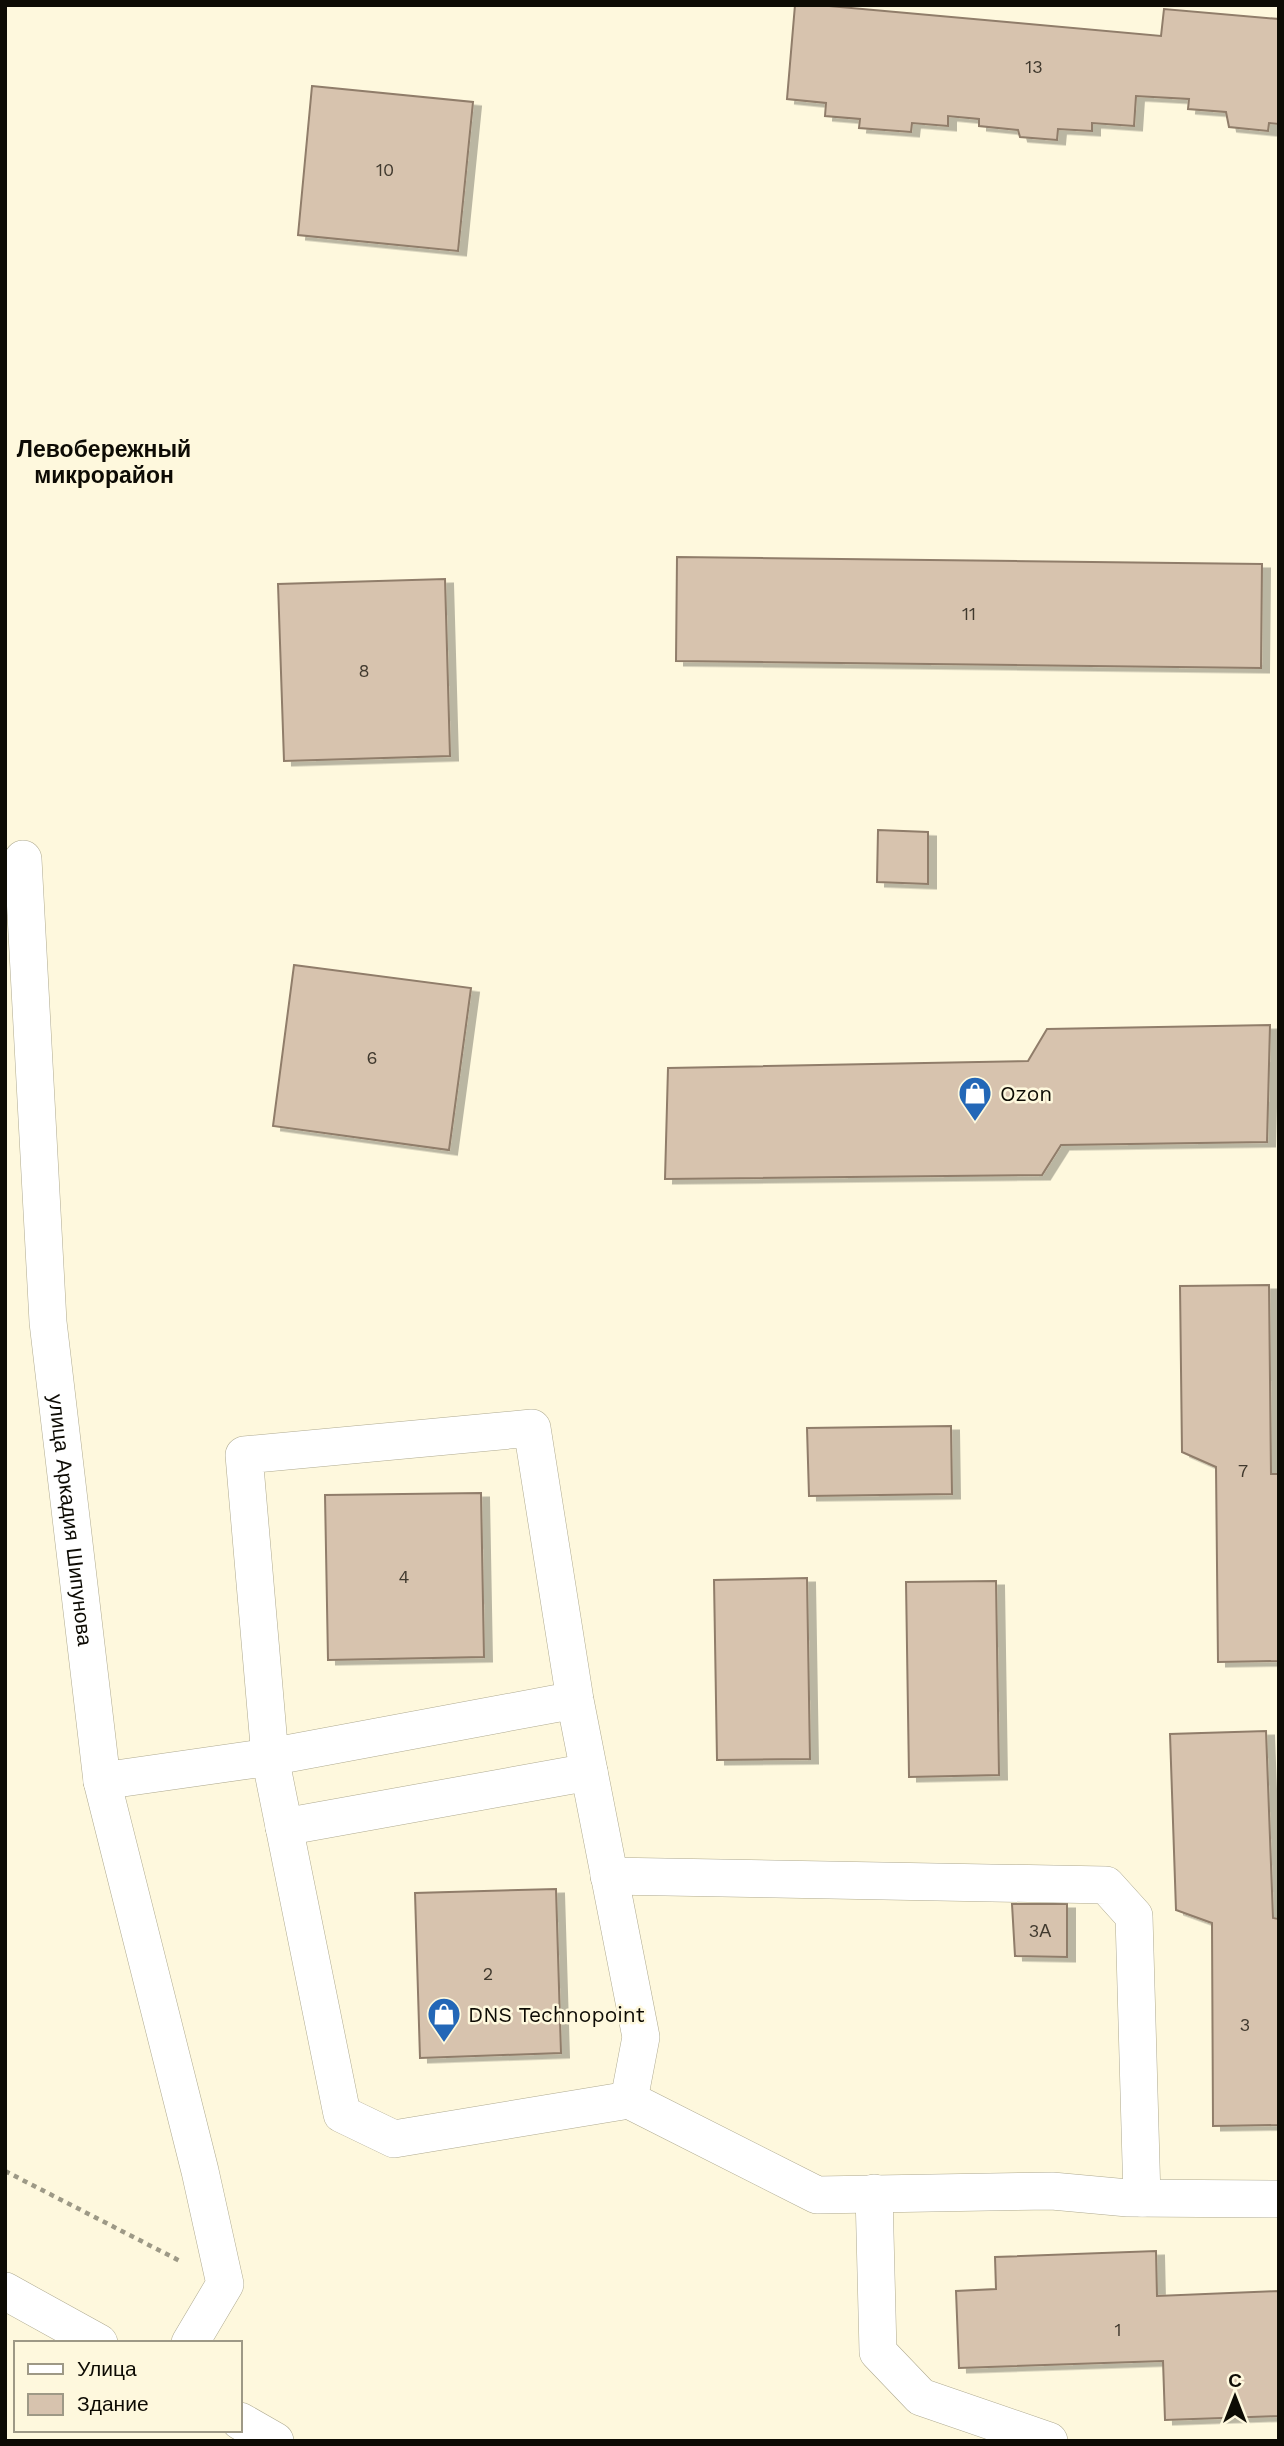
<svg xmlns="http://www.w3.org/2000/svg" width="1284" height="2446" font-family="'Work Sans',sans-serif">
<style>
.building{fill:#d7c3ae;stroke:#907d6a;stroke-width:2;filter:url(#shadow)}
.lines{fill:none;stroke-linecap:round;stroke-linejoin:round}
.minor-casing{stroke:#afaa90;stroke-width:38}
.path{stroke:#9d9986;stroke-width:4.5;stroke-dasharray:5 5;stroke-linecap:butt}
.minor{stroke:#fff;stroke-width:37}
.labels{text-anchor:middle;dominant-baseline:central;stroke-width:5;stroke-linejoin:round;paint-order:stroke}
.number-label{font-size:18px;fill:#40392e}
.poi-label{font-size:21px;fill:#0d0b04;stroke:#fef8dd;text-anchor:start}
.street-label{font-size:21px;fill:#0d0b04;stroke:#fef8dd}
.neighbourhood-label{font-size:23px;font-weight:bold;fill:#0d0b04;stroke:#fef8dd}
</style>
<defs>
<filter id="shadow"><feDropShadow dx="8" dy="4.5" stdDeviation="0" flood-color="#0004"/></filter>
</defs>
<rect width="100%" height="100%" fill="#fef8dd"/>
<path class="building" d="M795 5H818L1161 36 1164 9 1279 19V124L1269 123 1268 131 1229 127 1226 112 1188 109 1189 99 1136 96 1134 126 1092 123V131L1058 129 1057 140 1020 137 1018 130 979 126V119L948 116V126L912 123 911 132 859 128 860 119 825 116 826 103 787 99Z
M312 86 473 102 458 251 298 235Z
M677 557 1262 564 1261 668 676 661Z
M445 579 450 756 284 761 278 584Z
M878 830 928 832V884L877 882Z
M294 965 471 988 449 1150 273 1126Z
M1270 1025 1267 1142 1061 1145 1042 1175 665 1179 668 1068 1028 1061 1047 1029Z
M1269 1285 1271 1474H1279V1661L1218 1662 1216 1467 1182 1452 1180 1286Z
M951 1426 952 1494 809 1496 807 1428Z
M481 1493 484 1657 328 1660 325 1495Z
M807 1578 810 1759 717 1760 714 1580Z
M996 1581 999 1775 909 1777 906 1582Z
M1266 1731 1273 1918 1279 1919V2125L1213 2126 1212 1923 1176 1910 1170 1734Z
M556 1889 561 2053 420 2058 415 1893Z
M1012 1904H1067V1957L1015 1956Z
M1156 2251 1157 2296 1279 2291V2416L1165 2420 1163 2361 959 2368 956 2291 996 2289 995 2257Z"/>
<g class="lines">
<defs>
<g id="minor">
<path id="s1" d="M23 859 48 1322 102 1781 200 2171 225 2284 190 2343"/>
<path d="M575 1700 270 1757 244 1455 532 1428 575 1700 641 2037 629 2100"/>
<path d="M102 1781 270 1757 342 2114 394 2139 629 2100 817 2195 1052 2191 1128 2198 1279 2199"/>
<path d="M284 1827 589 1772"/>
<path d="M609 1876 1106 1885 1134 1916 1142 2198"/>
<path d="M874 2193 878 2352 921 2397 1049 2441"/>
<path d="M5 2291 99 2343"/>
<path d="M240 2421 275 2441"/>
</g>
</defs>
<use href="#minor" class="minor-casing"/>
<path class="path" d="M5 2171 182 2262"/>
<use href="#minor" class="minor"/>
</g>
<defs>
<symbol id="shop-pin" viewBox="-11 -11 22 30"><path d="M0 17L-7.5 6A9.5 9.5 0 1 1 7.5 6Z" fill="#2367b7" stroke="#fef8dd"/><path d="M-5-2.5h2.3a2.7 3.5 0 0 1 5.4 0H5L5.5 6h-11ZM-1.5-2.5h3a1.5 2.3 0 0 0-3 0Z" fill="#fff"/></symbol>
</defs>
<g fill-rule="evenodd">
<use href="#shop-pin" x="956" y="1074" width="38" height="52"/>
<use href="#shop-pin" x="425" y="1995" width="38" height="52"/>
</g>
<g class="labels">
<g class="number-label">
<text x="1034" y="66">13</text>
<text x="385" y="169">10</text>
<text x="969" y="613">11</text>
<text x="364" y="670">8</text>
<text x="372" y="1057">6</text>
<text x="1243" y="1470">7</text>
<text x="404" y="1576">4</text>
<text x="1040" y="1930">3А</text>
<text x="488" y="1973">2</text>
<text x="1245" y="2024">3</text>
<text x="1118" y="2329">1</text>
</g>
<g class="poi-label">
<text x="1000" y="1093">Ozon</text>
<text x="468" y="2014">DNS Technopoint</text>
</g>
<g class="street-label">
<text stroke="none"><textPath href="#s1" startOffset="663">улица Аркадия Шипунова</textPath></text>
</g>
<g class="neighbourhood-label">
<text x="104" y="449">Левобережный<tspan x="104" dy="26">микрорайон</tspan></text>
</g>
</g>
<rect width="1284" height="2446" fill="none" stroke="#0d0b04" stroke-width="14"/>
<rect x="14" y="2341" width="228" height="91" fill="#fef8dd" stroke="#9e9986" stroke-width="2"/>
<rect x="28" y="2364" width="35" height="10" fill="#ffffff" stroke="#9e9986" stroke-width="2"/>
<text x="77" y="2376" font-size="21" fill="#0d0b04">Улица</text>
<rect x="28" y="2394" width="35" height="21" fill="#d7c3ae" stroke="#9e9986" stroke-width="2"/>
<text x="77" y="2411" font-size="21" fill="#0d0b04">Здание</text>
<g transform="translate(1235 2397)" stroke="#fef8dd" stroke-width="5" paint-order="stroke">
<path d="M0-5L12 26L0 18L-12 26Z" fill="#0d0b04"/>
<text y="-10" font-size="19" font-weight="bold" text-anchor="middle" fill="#0d0b04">С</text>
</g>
</svg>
